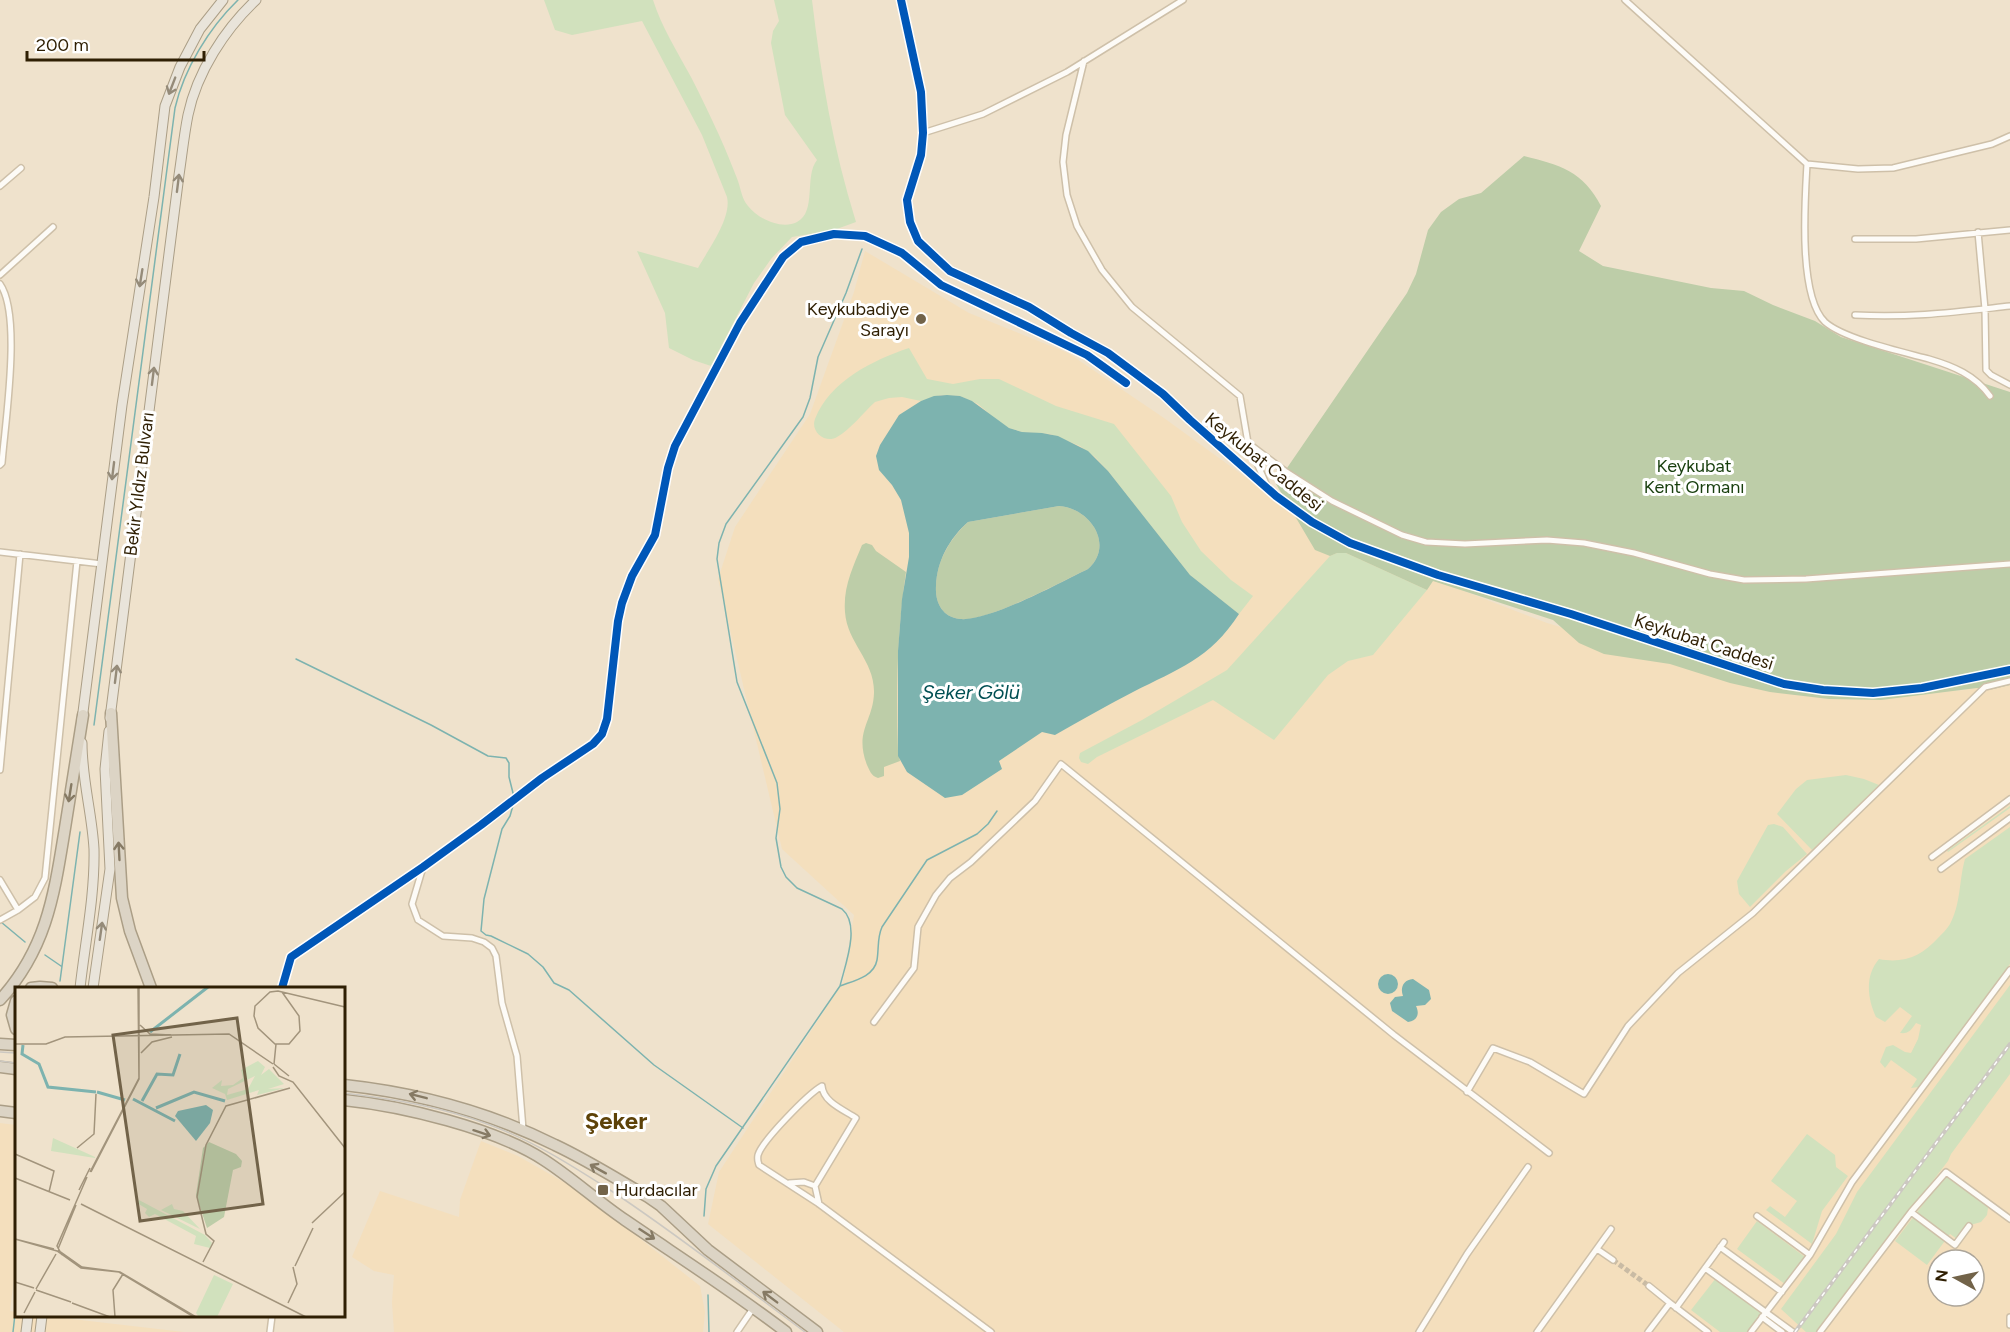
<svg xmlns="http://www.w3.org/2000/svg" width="2010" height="1332" font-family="Figtree,sans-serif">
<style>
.built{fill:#f4dfbd;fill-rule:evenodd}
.green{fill:#d1e1bd}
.forest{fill:#bdcda8}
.water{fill:#7db3af;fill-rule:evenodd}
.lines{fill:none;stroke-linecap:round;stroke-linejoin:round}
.stream{stroke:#7db3af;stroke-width:1.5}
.street-tunnel{stroke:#c9bba4;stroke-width:5;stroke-dasharray:5 2.5;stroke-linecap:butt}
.street-casing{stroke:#cec0a9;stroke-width:8}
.secondary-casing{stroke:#cec0a9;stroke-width:10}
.primary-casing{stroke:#ab9e86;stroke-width:11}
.highway-casing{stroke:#ab9e86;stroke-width:13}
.street{stroke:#fdfbf7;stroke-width:5}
.secondary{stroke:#fdfbf7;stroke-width:8}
.primary{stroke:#e9e4da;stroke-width:9}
.highway{stroke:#dcd4c5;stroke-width:10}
.tram{stroke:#ccc8c1;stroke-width:1.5}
.rail-casing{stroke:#ccc8c1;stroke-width:4}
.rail{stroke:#fff;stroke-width:1.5;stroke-dasharray:4.5;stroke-linecap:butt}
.cycleway-casing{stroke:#fff;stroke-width:11}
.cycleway{stroke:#0057b8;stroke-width:8}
.oneway{stroke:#958b79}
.oneway2{stroke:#867a64}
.poi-dot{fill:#726349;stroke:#fff;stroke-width:2}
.labels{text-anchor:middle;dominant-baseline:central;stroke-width:6;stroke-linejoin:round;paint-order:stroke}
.poi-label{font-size:18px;fill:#2f1f03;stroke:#fff;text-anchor:end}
.street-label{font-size:18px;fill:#2f1f03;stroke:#fff}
.park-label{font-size:18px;fill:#173e0d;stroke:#fff}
.water-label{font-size:20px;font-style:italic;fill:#004f53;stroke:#fff}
.district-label{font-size:24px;font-weight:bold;fill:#5d4208;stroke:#fff}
.inset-river{fill:none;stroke:#7db3af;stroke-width:3}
.inset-road{fill:none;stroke:#a2947c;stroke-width:1.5}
.view{fill:#726349;fill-opacity:0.15;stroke:#726349;stroke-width:3}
.inset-edge{fill:none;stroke:#2f1f03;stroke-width:3}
</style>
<rect width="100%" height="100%" fill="#efe2cc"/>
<path class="built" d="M865 251 969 313 1068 353 1164 418 1292 511 1355 549 1547 623 1696 667 1845 699 1965 690 2010 677V1332H844L708 1224 719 1172 843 982 854 915 782 849 718 579 735 527 810 414 854 292ZM1938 1260H1974V1296H1938Z
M0 1123 16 1125V1262L10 1311 16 1312V1316H46L184 1332H0Z
M481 1141 518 1156 569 1185 600 1207 700 1286 705 1312 703 1332H394L392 1302 394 1275 374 1271 352 1257 380 1191 459 1217 460 1200Z"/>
<path class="green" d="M544 0H653C662 28 677 51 691 77 701 96 710 116 719 135 726 150 732 166 738 181 741 190 742 199 748 206 758 219 782 230 797 222 817 212 804 176 817 160L785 115 771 43 773 31 779 21 774 0H812C821 76 833 149 856 222L834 230 792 237 771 259 754 283 711 366 693 360 669 348 665 313 637 251 698 268C708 250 732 218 727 197L702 135 642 21 572 35 555 30Z
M909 348 927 379 953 384 980 379H999L1056 406 1114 424 1171 496 1182 522 1201 551 1231 580 1253 596 1239 614 1190 575 1108 471 1095 457 1080 446 1050 434 1022 432 1009 428 998 421 978 404 960 396 941 395 921 401 902 397 889 398 875 402C863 413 851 429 837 437 826 444 810 432 815 419 830 381 873 360 909 348Z
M1337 553H1346L1427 590 1373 655 1348 661 1328 675 1274 740 1213 700 1097 757 1088 764 1081 762 1079 758 1080 753 1142 720 1227 670 1330 556Z
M1846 775 1864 779 1879 785 1812 850 1777 814 1796 789 1807 780Z
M2010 806V808L1948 852 1947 851Z
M1774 824 1783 827 1807 854 1786 871 1750 907 1739 894 1737 881 1768 825Z
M2010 827V964L1919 1087 1911 1088 1917 1079 1891 1060 1885 1068 1880 1062 1886 1047 1893 1045 1905 1052 1911 1053 1918 1039 1921 1025 1916 1023C1911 1030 1909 1034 1900 1033L1912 1016 1900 1007 1885 1022 1876 1017C1867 998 1865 975 1879 959 1903 964 1922 956 1938 938 1942 934 1947 929 1950 924 1961 904 1959 880 1965 859Z
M2010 985V1074L1951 1154 1948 1161 1817 1332H1806L1781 1309 1836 1234 1857 1192Z
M1807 1134 1835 1155 1836 1167 1848 1176 1822 1211 1812 1244 1766 1210 1770 1206 1785 1217 1797 1201 1771 1181Z
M1947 1173 1986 1202 1988 1208 1987 1215 1981 1222 1967 1226 1957 1239 1950 1234 1927 1265 1895 1241Z
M1757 1221 1805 1257 1785 1284 1737 1249Z
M1716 1278 1763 1313 1749 1332H1720L1691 1310Z"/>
<path class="forest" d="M1524 156C1560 165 1583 171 1601 206L1579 251 1603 266 1711 288 1744 291 1773 305 1815 321 1841 337 2010 392V685L1989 690 1977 688 1881 700 1829 699 1770 692 1730 683 1670 664 1604 654 1579 643 1553 620 1433 581 1427 590 1346 553H1337L1330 556 1315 550 1276 484 1407 293 1416 274 1428 230 1441 212 1459 199 1481 193Z
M1059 506C1090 508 1115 545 1088 569 1060 582 988 622 960 619 942 617 935 602 936 586 937 560 950 539 968 522Z
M866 543 872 545 876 551 906 572C897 632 896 691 898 751L900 761 884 767V776L878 778C871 776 870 771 867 765 854 731 873 722 874 693 875 661 847 643 845 612 843 587 853 567 862 545Z"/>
<path class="water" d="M947 395 960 396 972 401 1009 428 1022 432 1042 433 1058 436 1088 451 1108 471 1190 575 1239 614C1210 659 1178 669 1133 692 1106 706 1081 720 1055 735L1042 732 999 761 1002 769 962 795 945 798 907 772 898 756V651L902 599 909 557V533L901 500 892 485 879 470 876 456 880 445 899 415 921 401 934 396ZM1059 506C1090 508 1115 545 1088 569 1061 582 988 622 960 619 942 617 935 602 936 586 937 561 949 539 968 522Z
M1378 984a10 10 0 1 1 20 0a10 10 0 1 1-20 0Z
M1413 979 1429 990 1431 999 1425 1005 1416 1006C1420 1014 1417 1021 1408 1022L1392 1011 1390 1003 1395 997 1403 996C1400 988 1403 980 1413 979Z"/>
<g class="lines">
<path class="stream" d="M296 659 431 725 488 756 506 758 509 763V777L514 797
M94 725 175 108C184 69 209 28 238 0
M514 802 510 816 502 829 484 899 481 931 486 935 491 936 528 954 543 967 554 983 569 990 654 1065 743 1128
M1 922 25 942
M45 955 61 966
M60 981 80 832
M840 986C845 965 861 925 842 909L797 888 786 877 781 867 776 838 780 809 777 783 737 682 717 559 719 543 726 524 803 417 810 398 818 357 846 293 862 249
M704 1216 706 1189 716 1166 840 986C853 981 874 977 877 960 879 948 877 938 882 927L927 860 977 834 988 824 997 811
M708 1295 709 1332
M13 1332 16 1305"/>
<path class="street-tunnel" d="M1613 1260 1649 1286"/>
<defs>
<path id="street" d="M1625 0 1807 164C1805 200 1798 296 1825 322 1844 339 1903 352 1929 359 1953 366 1975 375 1990 396
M1084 61 1066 135 1063 162 1067 195 1077 226 1102 270 1132 307 1240 396 1248 443 1267 486
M923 133 983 114 1067 72 1183 0
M1807 164 1858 169 1893 168 1992 144 2010 136
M0 186 21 168
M1978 232 1985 309 1986 370 1991 375 2010 385
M1855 239H1916L2010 230
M0 275 53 227
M0 284C22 315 5 423 2 463L0 465
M1855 315C1911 318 1955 312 2010 306
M1248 443 1285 471 1332 501 1402 535 1426 542 1465 544 1547 540 1584 543 1634 553 1710 574 1744 580 1806 579 2010 564
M0 552 102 564
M0 770 20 554
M1932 857 2010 799
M423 867 412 904 418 920 443 936 472 938 484 942 492 948 496 956 502 1003 517 1056 523 1129
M1941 869 2010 818
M0 880 18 910 0 920
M18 910 35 897 45 878 77 561
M282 988 291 957 423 867 481 825 542 778 593 744 602 734 607 719 618 621 622 603 632 576 655 535 668 468 675 446 740 323 783 257 801 242 834 234 865 236 902 253 941 285 1087 355 1126 383
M874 1022 914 968 918 927 936 895 950 878 971 862 1035 801 1061 764 1394 1035 1549 1153
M1467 1092 1493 1048 1530 1062 1584 1094 1628 1026 1678 973 1753 913 1985 687 2010 681
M789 1183 804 1182 815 1186
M819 1204 815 1186 856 1118C844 1110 823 1102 822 1086 808 1094 762 1141 758 1155 757 1160 758 1161 759 1165L819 1204 991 1332
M1911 1212 1955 1245 1969 1226
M1757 1216 1810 1255
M1720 1247 1782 1292
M1597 1249 1613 1260
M1705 1268 1793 1332
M1649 1286 1670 1303
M1676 1308 1724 1242
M1762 1317 1782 1332
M2010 1317V1325
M270 1332 272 1316
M737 1332 754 1307
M1419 1332 1467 1254 1528 1167
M1537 1332 1611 1229
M1648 1332 1670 1303 1708 1332
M1751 1332 1810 1255 1852 1182 2010 970
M1820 1332 1911 1212 1946 1172 2010 1219"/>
<path id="secondary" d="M901 0 921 92 923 133 921 155 907 200 910 222 918 241 950 271 1029 307 1071 333 1108 353 1163 394 1190 420 1276 496 1312 522 1350 543 1438 575 1571 614 1784 684 1823 690 1873 693 1922 688 2010 670"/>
<path id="primary" d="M110 718 179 175C182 155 184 135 188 115 197 72 225 29 256 0
M82 720 122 405 154 197 165 106 180 67 200 29 223 0
M80 988C85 943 95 895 94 849 92 813 82 780 82 743
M93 988 110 869 105 769 109 731
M26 1332 28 1316
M40 1332 42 1316"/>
<path id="highway" d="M111 713 122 898 130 931 151 988
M31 988 40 987 52 988
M0 1000C47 948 54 895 65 828 71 790 77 752 83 715
M16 1001 12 1015 16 1029
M0 1044 16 1045
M0 1067 16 1069
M344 1085C417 1093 489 1112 555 1145 587 1160 617 1179 648 1197L661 1206 708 1250 817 1332
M344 1100C402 1106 495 1128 544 1160 572 1178 597 1201 625 1220 679 1257 734 1292 786 1332
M0 1111 16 1113"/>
</defs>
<use href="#street" class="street-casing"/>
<use href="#secondary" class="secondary-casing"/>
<use href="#primary" class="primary-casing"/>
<use href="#highway" class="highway-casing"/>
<use href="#street" class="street"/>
<use href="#secondary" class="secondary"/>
<use href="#primary" class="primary"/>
<use href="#highway" class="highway"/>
<path class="tram" d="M0 1052 16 1053
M0 1061 16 1063
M344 1093C394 1099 442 1107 490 1125 533 1141 571 1165 610 1190 677 1234 740 1284 805 1332"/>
<defs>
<path id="rail" d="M1795 1332 2010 1044"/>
</defs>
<use href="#rail" class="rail-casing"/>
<use href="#rail" class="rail"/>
<defs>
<path id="cycleway" d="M901 0 921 92 923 133 921 155 907 200 910 222 918 241 950 271 1029 307 1071 333 1108 353 1163 394 1190 420 1276 496 1312 522 1350 543 1438 575 1571 614 1784 684 1823 690 1873 693 1922 688 2010 670
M282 988 291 957 423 867 481 825 542 778 593 744 602 734 607 719 618 621 622 603 632 576 655 535 668 468 675 446 740 323 783 257 801 242 834 234 865 236 902 253 941 285 1087 355 1126 383"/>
</defs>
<use href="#cycleway" class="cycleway-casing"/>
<use href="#cycleway" class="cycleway"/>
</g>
<defs><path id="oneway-shaft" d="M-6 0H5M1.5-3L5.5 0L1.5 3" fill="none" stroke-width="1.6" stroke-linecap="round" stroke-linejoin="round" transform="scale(1.5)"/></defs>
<g class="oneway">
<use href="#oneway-shaft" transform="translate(172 86) rotate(111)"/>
<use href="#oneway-shaft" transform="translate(178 183) rotate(-83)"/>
<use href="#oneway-shaft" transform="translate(141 278) rotate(99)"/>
<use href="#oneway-shaft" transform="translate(153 376) rotate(-83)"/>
<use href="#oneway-shaft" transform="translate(113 471) rotate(97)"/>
<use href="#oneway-shaft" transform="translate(116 674) rotate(-83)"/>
<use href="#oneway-shaft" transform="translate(101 931) rotate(-82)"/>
</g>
<g class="oneway2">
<use href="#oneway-shaft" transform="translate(70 793) rotate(99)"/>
<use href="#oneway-shaft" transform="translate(119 851) rotate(-93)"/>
<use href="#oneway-shaft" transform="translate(418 1096) rotate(-166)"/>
<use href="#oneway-shaft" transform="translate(482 1133) rotate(18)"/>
<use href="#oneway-shaft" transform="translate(598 1169) rotate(-151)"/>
<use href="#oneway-shaft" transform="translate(647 1234) rotate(33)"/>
<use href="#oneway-shaft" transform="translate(770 1297) rotate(-143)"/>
</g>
<g class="poi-dot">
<circle cx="921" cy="319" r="6"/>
<rect x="597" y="1184" width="12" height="12" rx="3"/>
</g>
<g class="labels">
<g class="poi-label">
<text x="909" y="309">Keykubadiye<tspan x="909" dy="21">Sarayı</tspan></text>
<text x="615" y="1190" text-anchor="start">Hurdacılar</text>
</g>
<g class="street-label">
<text transform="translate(1264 462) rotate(39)">Keykubat Caddesi</text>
<text transform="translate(139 484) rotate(-83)">Bekir Yıldız Bulvarı</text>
<text transform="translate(1704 642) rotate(18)">Keykubat Caddesi</text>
</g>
<g class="park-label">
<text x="1694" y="466">Keykubat<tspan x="1694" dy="21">Kent Ormanı</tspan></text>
</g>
<g class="water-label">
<text x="971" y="692">Şeker Gölü</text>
</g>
<g class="district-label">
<text x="616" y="1120">Şeker</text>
</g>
</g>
<g transform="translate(15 987)">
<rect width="330" height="330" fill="#efe2cc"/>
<path d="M243 74 250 80 246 88 254 82 269 97 253 102 270 101 242 108 244 103 212 113 210 107 197 101 207 93 206 99 218 98 228 91 226 83ZM240 89 233 102 212 108 213 102ZM38 151 80 170V171L36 164ZM124 213 190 248 197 256 195 261 179 257 181 249 140 227 134 230 130 226 132 222 122 216ZM157 217 159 222 168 224 185 242 146 223ZM199 288 218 297 202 330H184L181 326Z" fill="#d1e1bd" fill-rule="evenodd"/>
<path d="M194 155 221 167 227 174 226 180 218 183 209 230 192 241 181 208 188 161Z" fill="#bdcda8"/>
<path d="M191 118 198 123 195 136 181 154 160 129 163 124Z" fill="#7db3af"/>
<path class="inset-river" d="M135 45 193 0M8 58 7 67 24 77 33 100 81 105M82 105 110 113M118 112 160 134M127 114 142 87 158 88 165 67M141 121 179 105 210 114"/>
<path class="inset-road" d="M267 5 284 29 285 44 274 57H260L243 41 239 29 240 19 255 5 263 4 330 20M125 38 135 47 156 48M0 57H31L50 50 214 47 258 77M126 66 137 55 157 50M259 77 261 57M259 77 274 89M258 80 264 89 278 95 330 161M62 161 79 147 81 107M0 167 39 184 34 205M75 185 124 91 123 0M76 185 124 92V0M0 191 55 213M64 203 75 181M66 217 291 330M297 236 330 205M0 252 39 262M0 252 42 264 66 281 104 285 179 330M43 262 61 218M43 263 67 280 105 285 181 330M47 268 42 259 72 190M188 275 199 254 191 247 182 210 191 158 211 119 275 101M280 279 298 241M0 295 19 301M21 302 41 267M21 303 56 315M57 316 95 330M273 316 282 297 278 280M9 326 20 305M100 330 98 303 108 287"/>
<path class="view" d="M222 31 248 217 125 234 98 48Z"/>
<rect width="330" height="330" class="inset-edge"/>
</g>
<g transform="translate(1956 1278) rotate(278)"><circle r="28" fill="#ffffff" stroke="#aca59a" stroke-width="1.5"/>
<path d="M0-4.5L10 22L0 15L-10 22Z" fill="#726349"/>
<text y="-9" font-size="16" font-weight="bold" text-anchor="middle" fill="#2f1f03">N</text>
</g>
<path d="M27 51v9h177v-9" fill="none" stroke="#2f1f03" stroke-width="3"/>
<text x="36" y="51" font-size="18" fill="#2f1f03" stroke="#ffffff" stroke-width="4.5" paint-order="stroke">200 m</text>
</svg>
